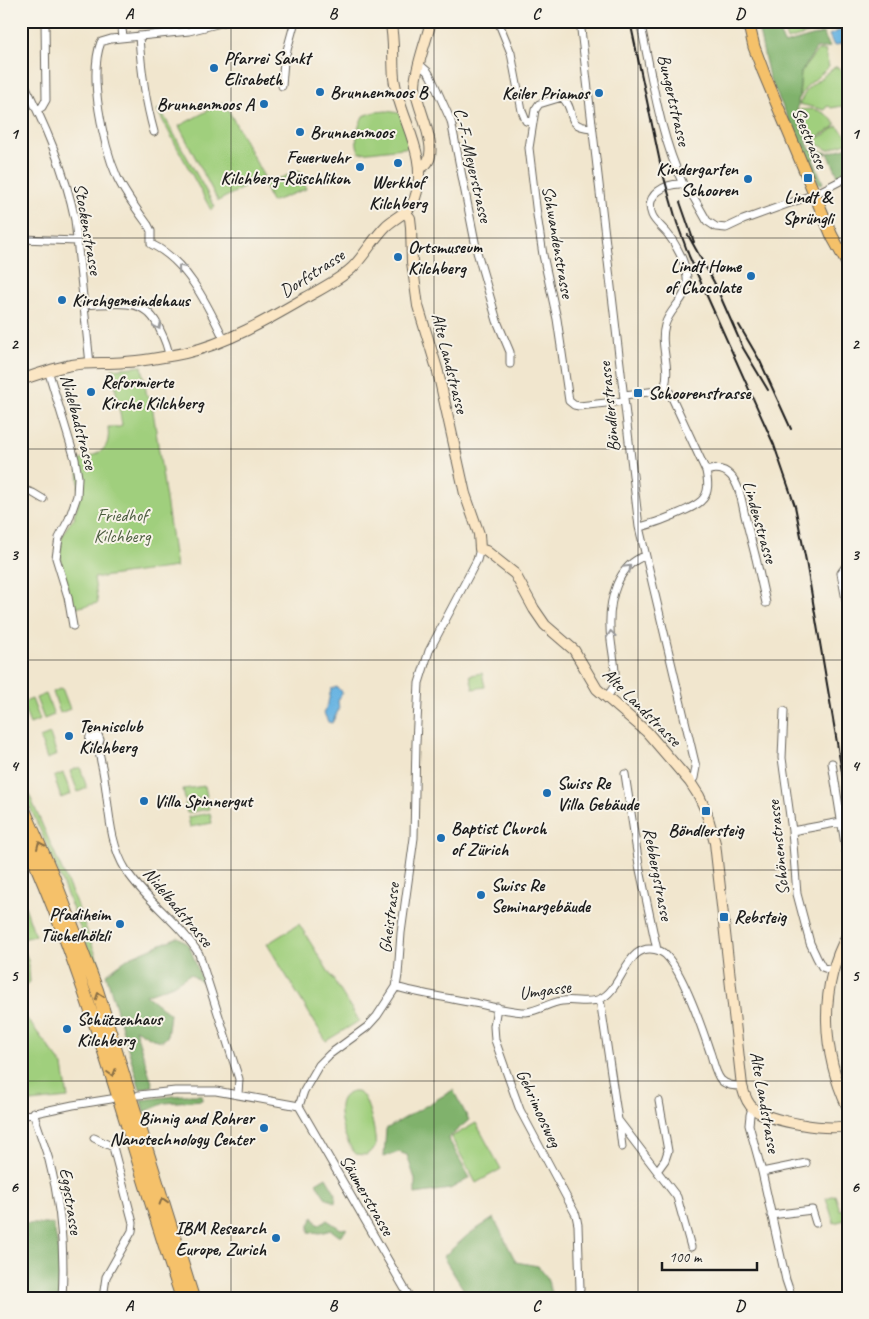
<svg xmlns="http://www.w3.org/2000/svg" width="869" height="1319" font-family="Caveat,sans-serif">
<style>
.green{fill:#a0cf7d;stroke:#5e764c}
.forest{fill:#80b26c;stroke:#4e6744}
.water{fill:#68b4e2;stroke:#42687f}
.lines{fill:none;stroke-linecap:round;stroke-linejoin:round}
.street-casing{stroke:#67635a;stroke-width:9}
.secondary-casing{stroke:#67635a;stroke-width:12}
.primary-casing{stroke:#67635a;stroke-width:13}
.highway-casing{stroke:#67635a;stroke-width:14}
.street{stroke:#fff;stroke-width:7}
.secondary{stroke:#fbe6c4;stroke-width:10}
.primary{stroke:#f5c16b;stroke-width:11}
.highway{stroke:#f5c16b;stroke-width:12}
.rail{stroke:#1c1c1c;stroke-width:2}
.oneway{stroke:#999}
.oneway2{stroke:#886e44}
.grid{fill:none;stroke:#1c1c1c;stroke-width:1;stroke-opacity:0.55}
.poi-dot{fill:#1f6fb2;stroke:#f7f3e8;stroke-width:2}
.labels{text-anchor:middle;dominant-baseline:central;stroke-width:4;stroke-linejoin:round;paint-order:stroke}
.poi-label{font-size:18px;font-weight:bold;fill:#1c1c1c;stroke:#f7f3e8;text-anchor:start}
.street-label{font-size:18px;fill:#1c1c1c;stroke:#f7f3e8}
.park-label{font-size:18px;fill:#4a5b3e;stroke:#f7f3e8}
.neatline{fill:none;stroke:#1c1c1c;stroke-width:2}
.grid-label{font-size:16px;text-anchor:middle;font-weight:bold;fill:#1c1c1c}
</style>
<rect width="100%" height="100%" fill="#f7f3e8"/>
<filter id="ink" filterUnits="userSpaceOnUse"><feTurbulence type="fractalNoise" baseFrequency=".02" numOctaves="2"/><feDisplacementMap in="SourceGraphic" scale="10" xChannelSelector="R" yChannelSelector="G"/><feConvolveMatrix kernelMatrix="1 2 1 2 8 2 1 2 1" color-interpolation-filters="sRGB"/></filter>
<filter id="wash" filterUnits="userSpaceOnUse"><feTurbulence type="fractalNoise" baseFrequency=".0096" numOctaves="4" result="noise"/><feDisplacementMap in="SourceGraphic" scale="20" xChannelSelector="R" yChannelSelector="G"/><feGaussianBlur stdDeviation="1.12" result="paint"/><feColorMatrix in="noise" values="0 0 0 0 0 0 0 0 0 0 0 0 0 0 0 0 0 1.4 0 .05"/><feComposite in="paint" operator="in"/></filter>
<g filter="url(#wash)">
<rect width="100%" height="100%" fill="#f1e6ce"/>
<path class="green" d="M781 21H839V25L787 40Z
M825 50 829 67 806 87 799 99 801 72 817 51Z
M835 67H838L845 75 848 81V105L831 108 829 106 826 107 825 110 799 104 808 88Z
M224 102 264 177 218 201 179 126Z
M160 109 215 207 211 210 157 110Z
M811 109C824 111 828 115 836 124L833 128 809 141 799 110Z
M387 111 399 113 412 147 360 153C353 141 358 127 363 116L375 112Z
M837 126 848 137V142L828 150 812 141 829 132Z
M300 171 306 189 271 202 264 184Z
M142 366 147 397H151L176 567 94 578 98 603 75 608C71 601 69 593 67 585 60 562 54 536 75 518L74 515 79 501 78 461C98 453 111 453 108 427H120L122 425 112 369Z
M482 673 485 687 473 689 470 675Z
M62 688 70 709 60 713 53 692Z
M46 694 54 715 44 719 36 698Z
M32 699 40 720 30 724 22 703Z
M50 734 57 755 47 759 40 738Z
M80 767 87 788 78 792 70 771Z
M63 773 71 794 61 798 54 777Z
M21 776 75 900 101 968 97 970 49 850 21 787Z
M205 786 207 796 185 800 183 789Z
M207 799 209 809 187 813 185 803Z
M210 813 212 823 190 827 188 817Z
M21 895 35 935 21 940Z
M299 924 359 1021 326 1041 267 944Z
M21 941 28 960 30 982 21 990Z
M21 1011 63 1066 68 1098 21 1103Z
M352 1092H357L364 1097C370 1109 377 1136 375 1148L366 1155 356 1154C346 1145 335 1111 342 1099 344 1095 348 1094 352 1092Z
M476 1123 501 1169 476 1183 451 1137Z
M835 1195 840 1210 845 1209 848 1219 834 1223 826 1198Z"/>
<path class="forest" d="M765 21H775L784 44 823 33 830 47 816 49 801 72 798 104 797 115 809 148 828 153 848 147V171L838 176 828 153 813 159 823 183 819 185 769 77 758 27Z
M178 937 189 945 203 983 190 974 173 985 146 995 170 1014 167 1037 162 1041 153 1039 135 1029 153 1086 140 1089 106 974 130 957Z
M453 1090 469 1120 448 1138 470 1178 450 1189 415 1194V1179L407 1155 399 1152 384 1157 386 1129Z
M183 1095H202V1100L165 1103 144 1112 141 1100Z
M326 1177 336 1194 335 1203 325 1197 316 1183Z
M313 1217 318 1225 327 1220 341 1229 347 1228 344 1233 339 1236 331 1230 320 1233 309 1232V1225Z
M494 1218 516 1262 538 1266 546 1276 553 1295 547 1298H469L443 1257 469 1234Z
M21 1224H53L65 1278 62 1298H21Z"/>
<path class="water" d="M848 27V41L834 46 829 35Z
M337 687 342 692 338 701 339 709 332 723 328 722 324 713 328 703 331 689Z"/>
</g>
<g filter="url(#ink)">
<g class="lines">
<defs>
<path id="street" d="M121 21 123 37
M498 21 511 53 522 111 526 121 532 122
M580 21 639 527 696 767 694 778 690 782
M640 21C652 76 659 133 683 184
M139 36C141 69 145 100 154 132
M420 65 428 72 431 77 451 121 477 252 497 321 510 352V364
M21 77C44 123 65 170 75 220L90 364
M282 86 284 61 295 21
M37 110 42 107 46 100 45 21
M592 128C562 126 578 111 562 97L539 104 535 110 529 148 537 215 543 255 557 319 569 401 574 405 579 406 624 401
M21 239 77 241
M85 305C116 304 146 295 160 330 164 338 168 347 169 356
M224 339C207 304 187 261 151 244V231L148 225C137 210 125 194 117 177 103 145 88 75 101 42L111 39 189 31 229 21
M48 370 75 459 78 477 77 496 69 519 59 538 56 558 68 597 73 626
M624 395 657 391 665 386C671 366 659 345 665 325 670 307 689 299 687 278 686 263 676 244 667 233 662 227 655 222 652 215 644 194 666 183 683 184L694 198 707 221 716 227 726 228 743 220 815 194 848 177
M706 471C715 468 724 468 731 476 740 486 742 503 745 516 753 545 760 574 766 603
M21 489 33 493 43 499
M639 527C651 525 693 509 701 501 710 493 708 481 706 471L668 389 665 386
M848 563 841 573 848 611
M607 697 615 685C617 666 610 646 610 627 609 601 617 565 645 556
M784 711 782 758 792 831 797 894 810 943 817 958 822 967 833 971
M95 734 98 735 100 740 97 749 89 743 90 736Z
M95 740C97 747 100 754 101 762 110 797 106 838 126 870 146 901 179 922 199 954L239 1079 238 1094
M832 763 848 863
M625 774 639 865 657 950
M792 831 841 822
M396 987C421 994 448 998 474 1003 491 1006 509 1012 526 1012 539 1011 550 1002 562 1001 574 999 589 1004 600 999 624 989 626 938 660 951 679 959 703 1031 710 1052 713 1060 715 1073 721 1080 727 1086 735 1086 742 1086
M600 999 618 1120 677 1197 691 1247
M497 1007 494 1026 495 1040 520 1110 576 1215 578 1225 580 1289 578 1298
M139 1095 175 1091H216L299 1106
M299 1106 304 1091 319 1065 330 1054 367 1027 377 1016 396 987 398 975 401 933 414 838 416 743 419 683 429 651 477 560 480 549
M299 1106 410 1298
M752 1108 750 1115 749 1125 762 1172 786 1280 792 1298
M33 1112C38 1128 44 1144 49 1160 61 1205 65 1251 62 1298
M21 1116 73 1105 111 1099
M619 1122 622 1147
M94 1138 113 1147 133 1223 132 1231 106 1277 103 1298
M657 1171 665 1160 668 1151 659 1101
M762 1172 806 1163
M771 1215 812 1210 816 1223"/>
<path id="secondary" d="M419 168C447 160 415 106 415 86 415 69 427 39 431 21
M405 212 410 218 411 227 412 262 418 306 438 372 465 494 479 534 480 549 486 551 515 574 534 609 545 625 574 650 597 689 647 732 690 782 699 796 706 811 715 843 742 1086C744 1094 747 1104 754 1109 769 1121 830 1132 848 1125
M21 380C38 374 54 368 72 365 89 362 107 364 125 362 145 361 165 357 185 353 226 344 269 319 305 298 321 289 339 280 352 268 365 255 373 239 386 226 395 217 411 212 415 198 430 155 399 119 394 78 392 59 395 40 390 21
M848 934C818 988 822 1053 848 1108"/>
<path id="primary" d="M748 21 754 47 763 71 832 236 848 265"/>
<path id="highway" d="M21 803 53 876 97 990 193 1298
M21 831C90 981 129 1142 182 1298"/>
</defs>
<use href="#street" class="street-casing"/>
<use href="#secondary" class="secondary-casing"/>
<use href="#primary" class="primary-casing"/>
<use href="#highway" class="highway-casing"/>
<use href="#street" class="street"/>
<use href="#secondary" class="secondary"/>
<use href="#primary" class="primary"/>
<use href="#highway" class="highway"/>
<path class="rail" d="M630 21 661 167 677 223 689 256 774 445 795 506 806 561 848 807
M680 202 694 242
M688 235 714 282 743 348 768 390
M739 325 760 361 791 429"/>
</g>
<defs><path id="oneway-chevron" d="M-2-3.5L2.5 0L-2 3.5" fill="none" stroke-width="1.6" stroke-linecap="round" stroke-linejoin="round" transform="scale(1.25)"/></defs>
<g class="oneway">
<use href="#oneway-chevron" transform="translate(181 268) rotate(-129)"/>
<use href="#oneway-chevron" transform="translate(158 326) rotate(65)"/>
<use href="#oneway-chevron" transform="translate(628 568) rotate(-45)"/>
<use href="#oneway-chevron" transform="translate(611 634) rotate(-96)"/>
</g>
<g class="oneway2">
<use href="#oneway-chevron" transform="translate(40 845) rotate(-114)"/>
<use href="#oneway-chevron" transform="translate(99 996) rotate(-109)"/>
<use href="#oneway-chevron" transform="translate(112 1073) rotate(72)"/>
<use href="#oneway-chevron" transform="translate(163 1201) rotate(-107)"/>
</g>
</g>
<path class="grid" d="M231 21V1298M434 21V1298M638 21V1298M21 238H848M21 449H848M21 660H848M21 870H848M21 1081H848"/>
<g class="poi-dot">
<circle cx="214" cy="68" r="5"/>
<circle cx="320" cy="92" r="5"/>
<circle cx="599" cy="93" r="5"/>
<circle cx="264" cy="104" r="5"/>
<circle cx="300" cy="132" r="5"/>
<circle cx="398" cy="163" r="5"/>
<circle cx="360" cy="167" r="5"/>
<rect x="803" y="173" width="10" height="10" rx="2.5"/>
<circle cx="748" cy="179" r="5"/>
<circle cx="398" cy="257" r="5"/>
<circle cx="751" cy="276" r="5"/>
<circle cx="62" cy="300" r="5"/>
<circle cx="91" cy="392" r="5"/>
<rect x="633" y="388" width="10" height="10" rx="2.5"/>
<circle cx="69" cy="736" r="5"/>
<circle cx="547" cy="793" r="5"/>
<circle cx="144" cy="801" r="5"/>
<rect x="701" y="806" width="10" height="10" rx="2.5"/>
<circle cx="441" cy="838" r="5"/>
<circle cx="481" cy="895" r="5"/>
<rect x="719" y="912" width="10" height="10" rx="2.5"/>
<circle cx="120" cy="924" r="5"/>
<circle cx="67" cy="1029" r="5"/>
<circle cx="264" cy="1128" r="5"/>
<circle cx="276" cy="1238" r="5"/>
</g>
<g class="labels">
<g class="poi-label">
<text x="224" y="58">Pfarrei Sankt<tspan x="224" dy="21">Elisabeth</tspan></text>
<text x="330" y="92">Brunnenmoos B</text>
<text x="589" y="93" text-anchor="end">Keiler Priamos</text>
<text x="254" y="104" text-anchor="end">Brunnenmoos A</text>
<text x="310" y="132">Brunnenmoos</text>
<text x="350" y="157" text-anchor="end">Feuerwehr<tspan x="350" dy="21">Kilchberg-Rüschlikon</tspan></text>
<text x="738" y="169" text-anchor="end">Kindergarten<tspan x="738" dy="21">Schooren</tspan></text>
<text x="398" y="182" text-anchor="middle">Werkhof<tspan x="398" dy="21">Kilchberg</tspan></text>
<text x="808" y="197" text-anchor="middle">Lindt &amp;<tspan x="808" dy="21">Sprüngli</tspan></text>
<text x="408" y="247">Ortsmuseum<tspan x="408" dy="21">Kilchberg</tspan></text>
<text x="741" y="266" text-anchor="end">Lindt Home<tspan x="741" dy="21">of Chocolate</tspan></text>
<text x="72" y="300">Kirchgemeindehaus</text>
<text x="101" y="382">Reformierte<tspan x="101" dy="21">Kirche Kilchberg</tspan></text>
<text x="648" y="393">Schoorenstrasse</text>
<text x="79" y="726">Tennisclub<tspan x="79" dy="21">Kilchberg</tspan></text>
<text x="557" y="783">Swiss Re<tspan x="557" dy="21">Villa Gebäude</tspan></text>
<text x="154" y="801">Villa Spinnergut</text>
<text x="451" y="828">Baptist Church<tspan x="451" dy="21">of Zürich</tspan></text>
<text x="706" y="830" text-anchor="middle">Böndlersteig</text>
<text x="491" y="885">Swiss Re<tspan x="491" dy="21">Seminargebäude</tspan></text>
<text x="110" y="914" text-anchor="end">Pfadiheim<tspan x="110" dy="21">Tüchelhölzli</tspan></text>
<text x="734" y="917">Rebsteig</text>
<text x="77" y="1019">Schützenhaus<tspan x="77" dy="21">Kilchberg</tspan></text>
<text x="254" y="1118" text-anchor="end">Binnig and Rohrer<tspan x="254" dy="21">Nanotechnology Center</tspan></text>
<text x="266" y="1228" text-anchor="end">IBM Research<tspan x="266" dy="21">Europe, Zurich</tspan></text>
</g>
<g class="street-label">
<text transform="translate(674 100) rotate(77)">Bungertstrasse</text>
<text transform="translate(810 138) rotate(67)">Seestrasse</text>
<text transform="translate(473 165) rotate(77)">C.-F.-Meyerstrasse</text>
<text transform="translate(88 229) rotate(80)">Stockenstrasse</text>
<text transform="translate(558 242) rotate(80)">Schwandenstrasse</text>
<text transform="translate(312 273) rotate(-33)">Dorfstrasse</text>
<text transform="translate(450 363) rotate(76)">Alte Landstrasse</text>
<text transform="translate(609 407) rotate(-96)">Böndlerstrasse</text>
<text transform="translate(79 422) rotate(75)">Nidelbadstrasse</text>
<text transform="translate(760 522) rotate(74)">Lindenstrasse</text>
<text transform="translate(642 707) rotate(45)">Alte Landstrasse</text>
<text transform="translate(778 848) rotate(-96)">Schönenstrasse</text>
<text transform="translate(658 874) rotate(79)">Rebbergstrasse</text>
<text transform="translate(178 907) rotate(50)">Nidelbadstrasse</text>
<text transform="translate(389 918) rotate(-83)">Gheistrasse</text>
<text transform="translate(545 990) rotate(-8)">Umgasse</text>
<text transform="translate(765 1102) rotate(80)">Alte Landstrasse</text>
<text transform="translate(539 1108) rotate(65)">Gehrimoosweg</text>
<text transform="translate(367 1195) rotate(60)">Säumerstrasse</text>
<text transform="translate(71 1201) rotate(81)">Eggstrasse</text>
</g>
<g class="park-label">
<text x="122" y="515">Friedhof<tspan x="122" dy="21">Kilchberg</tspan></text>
</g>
</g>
<rect width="869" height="1319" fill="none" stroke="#f7f3e8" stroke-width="55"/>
<path d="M662 1262v8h95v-8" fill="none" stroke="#1c1c1c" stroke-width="2.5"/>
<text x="669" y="1262" font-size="15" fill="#1c1c1c" stroke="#f7f3e8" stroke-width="4" paint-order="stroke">100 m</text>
<rect x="28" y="28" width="814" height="1264" class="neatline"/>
<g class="grid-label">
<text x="129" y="19">A</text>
<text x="333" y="19">B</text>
<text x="536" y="19">C</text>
<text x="740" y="19">D</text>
<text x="14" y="139">1</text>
<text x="855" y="139">1</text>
<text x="14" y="349">2</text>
<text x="855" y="349">2</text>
<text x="14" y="560">3</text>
<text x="855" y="560">3</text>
<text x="14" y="771">4</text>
<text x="855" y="771">4</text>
<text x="14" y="981">5</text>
<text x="855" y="981">5</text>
<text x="14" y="1192">6</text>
<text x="855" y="1192">6</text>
<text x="129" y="1311">A</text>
<text x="333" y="1311">B</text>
<text x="536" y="1311">C</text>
<text x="740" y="1311">D</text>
</g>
</svg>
